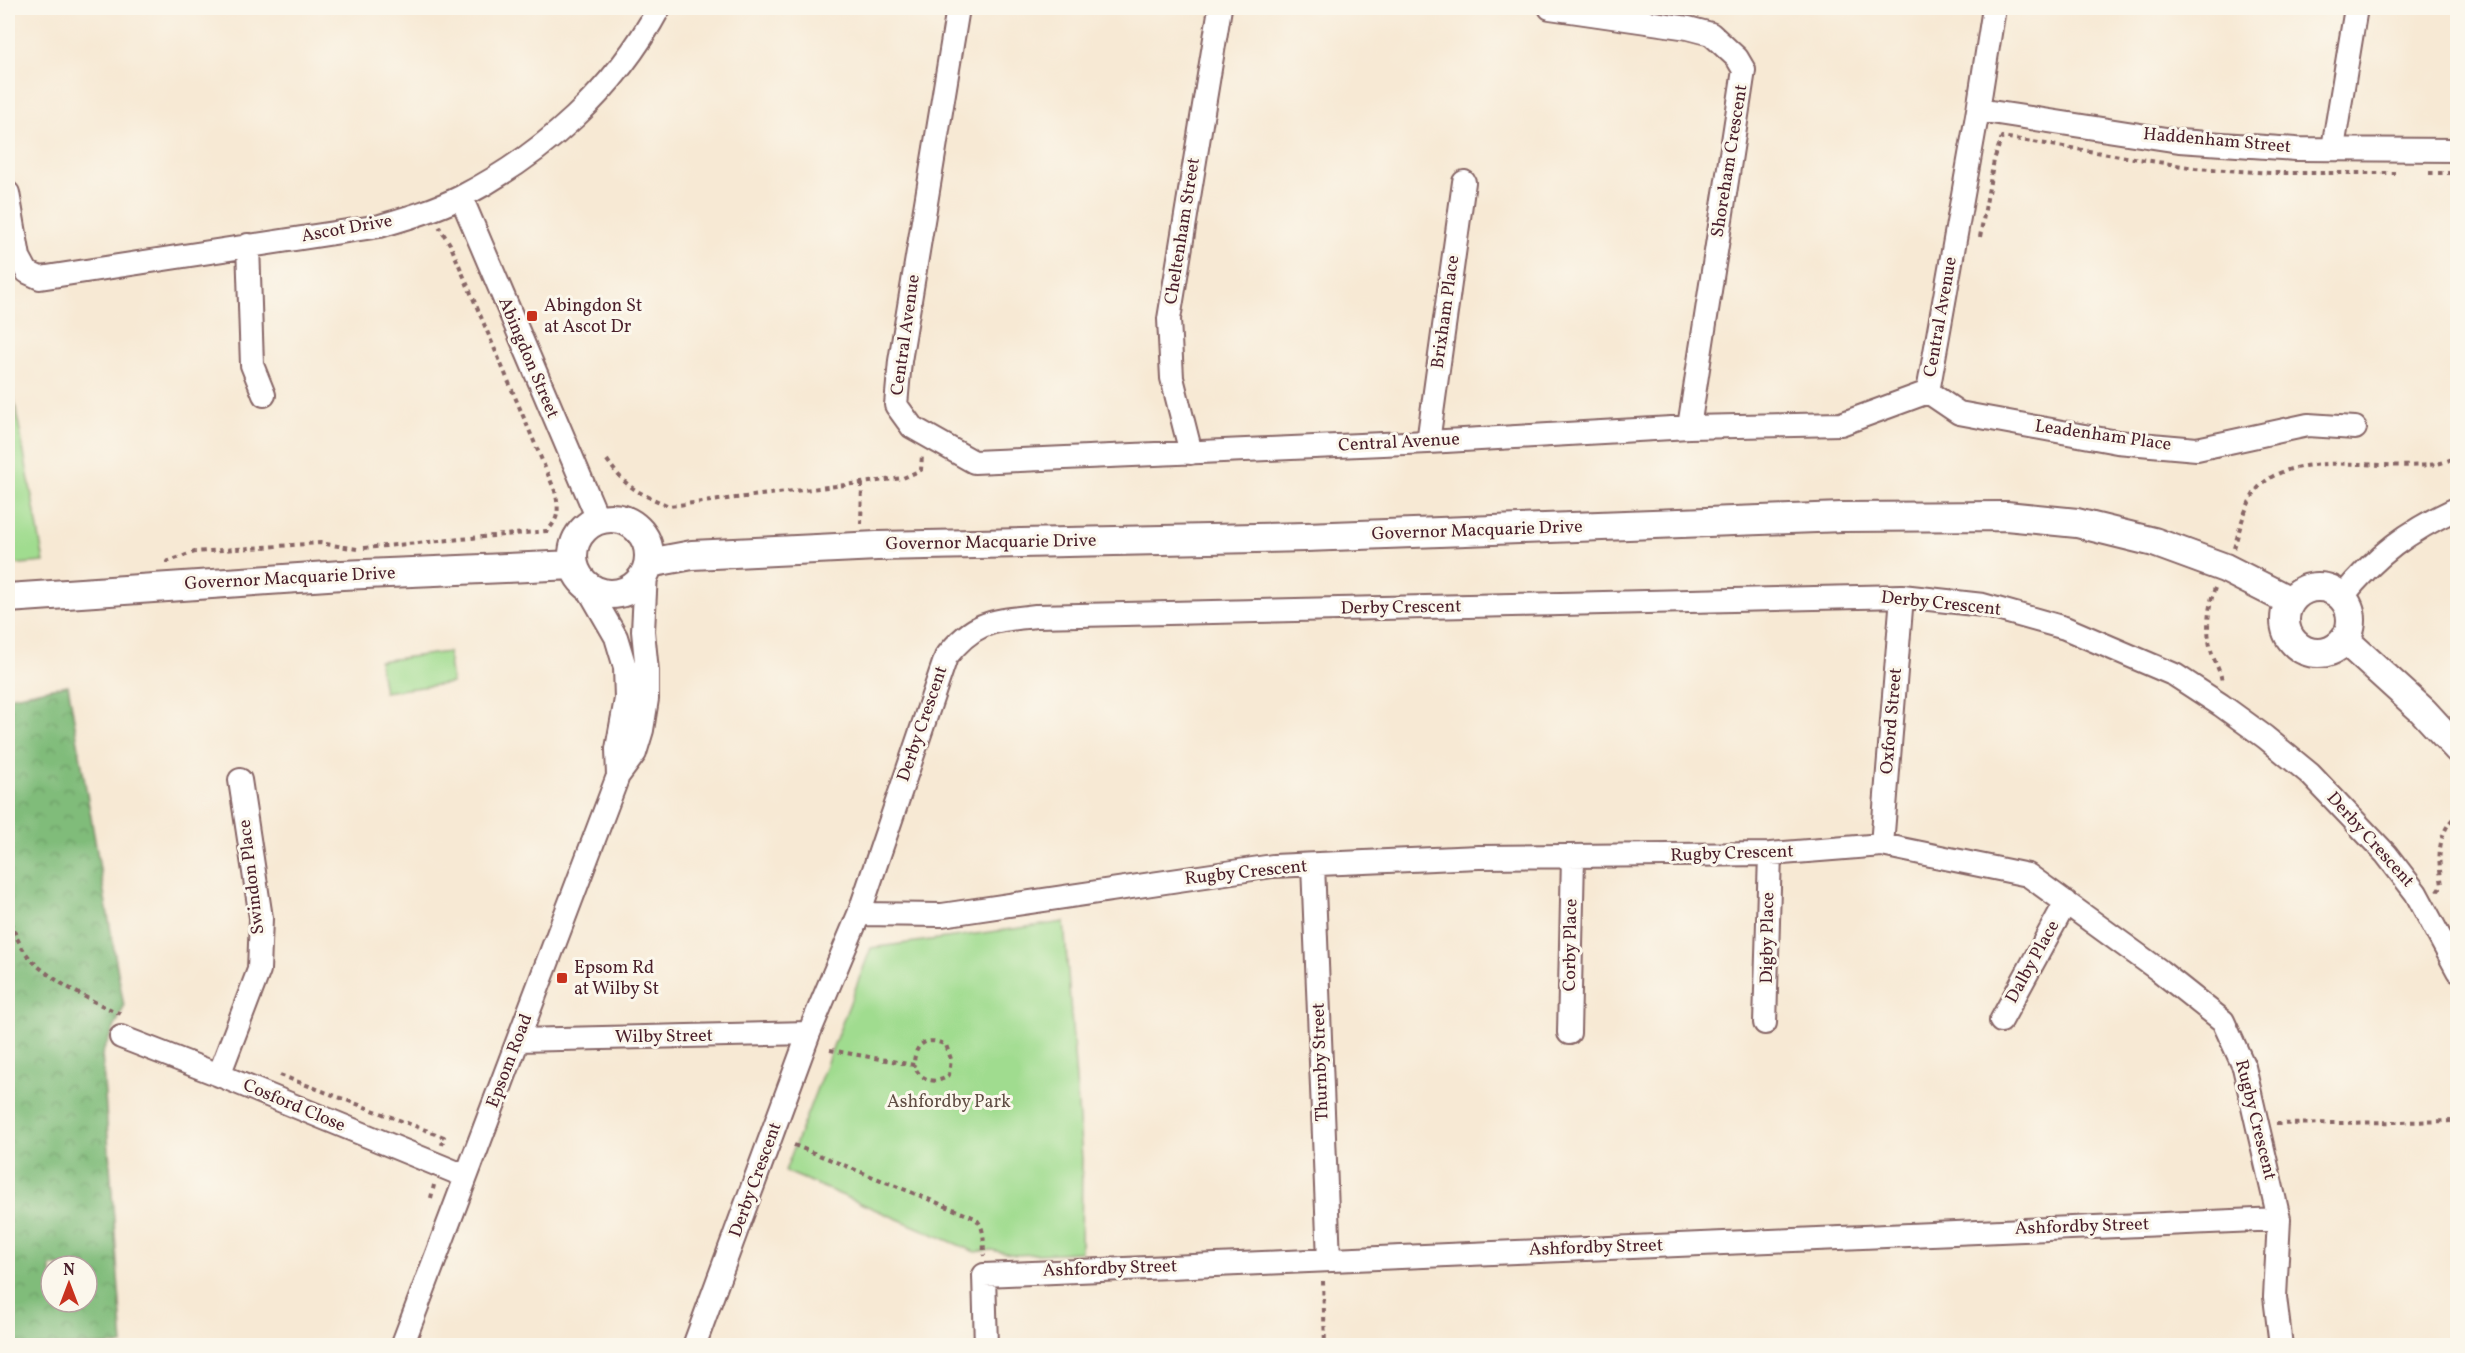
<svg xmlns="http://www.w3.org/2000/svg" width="2465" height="1353" font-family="Vollkorn,serif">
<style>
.forest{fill:url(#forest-crowns);stroke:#656e52;stroke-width:1.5;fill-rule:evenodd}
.park{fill:#a0dc8f;stroke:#757e5d;stroke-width:1.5}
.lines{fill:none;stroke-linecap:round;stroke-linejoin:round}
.minor-casing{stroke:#876666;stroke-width:26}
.major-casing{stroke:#876666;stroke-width:32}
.path{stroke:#876666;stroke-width:4;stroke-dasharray:4.5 4.5;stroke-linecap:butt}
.minor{stroke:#fff;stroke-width:22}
.major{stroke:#fff;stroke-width:28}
.poi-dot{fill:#c8321e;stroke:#fbf7ec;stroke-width:2}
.labels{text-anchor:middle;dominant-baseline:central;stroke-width:6;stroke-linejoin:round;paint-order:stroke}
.street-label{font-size:18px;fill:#4a1f2b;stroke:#fbf7ec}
.poi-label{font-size:18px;fill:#4a1f2b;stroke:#fbf7ec;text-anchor:start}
.park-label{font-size:18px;fill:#604e44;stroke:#fbf7ec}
</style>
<defs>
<pattern id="forest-crowns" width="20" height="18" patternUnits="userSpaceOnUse" patternTransform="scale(1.5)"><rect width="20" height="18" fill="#80bc7a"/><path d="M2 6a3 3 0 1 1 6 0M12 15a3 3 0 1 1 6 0" fill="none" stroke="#6b9864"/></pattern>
</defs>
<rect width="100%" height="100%" fill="#fbf7ec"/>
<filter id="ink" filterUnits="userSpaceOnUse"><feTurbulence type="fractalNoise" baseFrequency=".0167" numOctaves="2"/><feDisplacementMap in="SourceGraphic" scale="12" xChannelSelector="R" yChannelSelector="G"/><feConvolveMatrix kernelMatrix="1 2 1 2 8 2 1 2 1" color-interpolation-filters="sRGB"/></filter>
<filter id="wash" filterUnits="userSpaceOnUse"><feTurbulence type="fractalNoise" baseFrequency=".008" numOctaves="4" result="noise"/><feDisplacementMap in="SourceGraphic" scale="24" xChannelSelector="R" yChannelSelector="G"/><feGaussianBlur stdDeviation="1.35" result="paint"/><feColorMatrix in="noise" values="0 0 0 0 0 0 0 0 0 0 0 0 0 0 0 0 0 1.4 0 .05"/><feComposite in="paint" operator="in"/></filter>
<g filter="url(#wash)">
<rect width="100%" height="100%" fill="#f7e9d4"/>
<path class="forest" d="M68 685 124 1007 102 1054 123 1345 8 1346V697ZM51 1266H87V1302H51Z"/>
<path class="park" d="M8 366 44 562 8 565Z
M448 652 452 683 384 692 379 661Z
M1064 922 1082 1159 1081 1252 1015 1255 992 1250 975 1252 785 1171 871 948Z"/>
</g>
<g filter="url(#ink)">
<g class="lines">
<defs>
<path id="minor" d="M958 8 900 361 896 405 912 427 974 462 1428 442 1689 427 1841 424 1928 392
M1550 8 1688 28 1711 34 1737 58 1744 70 1689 427
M1978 110 2179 141 2296 149 2458 150
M2333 148 2356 8
M8 193 19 257 27 272 40 278 380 226C407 218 435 210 461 197 544 154 615 90 659 8
M461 197 598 519
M248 245 252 365 264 395
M1928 392 1959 413 2117 442 2197 449 2308 425 2355 428
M1928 392 1978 110 1994 8
M1428 442 1464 182
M1191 453 1172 378 1169 319 1220 8
M586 585 616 637 625 667 626 699 617 749 618 776
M2342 597C2376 555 2408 531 2458 508
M1882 845 1902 596
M1313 865 1329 1260
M859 914 942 915 1273 866 1479 857 1770 854 1882 845 2028 875 2160 971 2223 1021 2244 1067 2279 1219 2275 1297 2281 1346
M2001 1021 2066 902
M1765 1023 1770 854
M1569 1033 1573 857
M121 1037 219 1075 465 1176
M518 1040 809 1033
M219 1075 259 970 261 918 240 780
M402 1346 618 776 635 753 642 730 647 699V671L643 631 646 573
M694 1346 809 1033 859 914 946 657C975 620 993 621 1036 616L1902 596 1983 605 2065 628 2175 675 2221 705 2265 737 2310 774 2386 854 2416 893 2458 971
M986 1346 984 1275 2279 1219"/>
<path id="major" d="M573 556a38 38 0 1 1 76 0a38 38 0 1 1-76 0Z
M649 563 692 555 877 546 1306 537 1842 517 2006 516 2077 523 2154 542 2225 568 2290 601
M2285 620a33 33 0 1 1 66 0a33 33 0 1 1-66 0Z
M8 598 342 575 574 565
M2345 640 2423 711 2458 749"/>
</defs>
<use href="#minor" class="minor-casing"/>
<use href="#major" class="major-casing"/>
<path class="path" d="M2429 173H2458
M1980 237 1994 160 2002 137 2195 168 2271 173H2395
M607 460C627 489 637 492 669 506L903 478 921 470 922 455
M861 524 862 483
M364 548 547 531C560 518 559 508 555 491L450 244 439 227
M2234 548C2240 529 2245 504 2258 488 2295 447 2386 472 2436 464 2443 463 2450 460 2458 457
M166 562 195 552 320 543 357 549
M2215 588C2207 609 2205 637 2214 659 2217 667 2221 673 2222 682
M2438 891 2442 885C2438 860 2436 832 2458 814
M8 913C12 926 17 941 25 952 42 977 96 1004 124 1015
M830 1050 914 1065C914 1043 927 1036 946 1045L951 1059 949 1075C936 1086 919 1080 914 1065
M280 1075 444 1137 442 1145
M2276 1124 2458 1121
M794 1145 975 1218C986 1228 983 1242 984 1256
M431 1198 434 1185
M1323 1281 1325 1346"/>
<use href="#minor" class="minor"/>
<use href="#major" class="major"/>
</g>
</g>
<g class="poi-dot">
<rect x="526" y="310" width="12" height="12" rx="3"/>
<rect x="556" y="972" width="12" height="12" rx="3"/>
</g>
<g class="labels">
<g class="street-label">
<text transform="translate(2217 141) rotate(5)">Haddenham Street</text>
<text transform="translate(1730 161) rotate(-81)">Shoreham Crescent</text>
<text transform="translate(347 229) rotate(-10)">Ascot Drive</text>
<text transform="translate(1183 231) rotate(-81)">Cheltenham Street</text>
<text transform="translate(1446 312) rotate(-82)">Brixham Place</text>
<text transform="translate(1941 317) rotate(-80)">Central Avenue</text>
<text transform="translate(906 335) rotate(-82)">Central Avenue</text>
<text transform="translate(528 358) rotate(67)">Abingdon Street</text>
<text transform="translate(2103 436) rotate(8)">Leadenham Place</text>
<text transform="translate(1399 443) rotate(-3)">Central Avenue</text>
<text transform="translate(1477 531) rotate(-2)">Governor Macquarie Drive</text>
<text transform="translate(991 543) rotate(-1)">Governor Macquarie Drive</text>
<text transform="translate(290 579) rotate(-3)">Governor Macquarie Drive</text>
<text transform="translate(1941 604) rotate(6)">Derby Crescent</text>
<text transform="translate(1401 608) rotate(-1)">Derby Crescent</text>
<text transform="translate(1892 721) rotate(-85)">Oxford Street</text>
<text transform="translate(923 724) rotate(-71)">Derby Crescent</text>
<text transform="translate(2370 840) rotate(48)">Derby Crescent</text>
<text transform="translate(1732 854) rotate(-2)">Rugby Crescent</text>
<text transform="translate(1246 873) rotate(-6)">Rugby Crescent</text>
<text transform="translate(252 877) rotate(-97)">Swindon Place</text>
<text transform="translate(1768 938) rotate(-89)">Digby Place</text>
<text transform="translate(1571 945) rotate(-89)">Corby Place</text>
<text transform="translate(2033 962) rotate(-61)">Dalby Place</text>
<text transform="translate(664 1037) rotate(-1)">Wilby Street</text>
<text transform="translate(510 1061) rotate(-69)">Epsom Road</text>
<text transform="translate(1321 1062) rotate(-92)">Thurnby Street</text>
<text transform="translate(294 1106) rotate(23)">Cosford Close</text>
<text transform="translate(2255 1120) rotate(76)">Rugby Crescent</text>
<text transform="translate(756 1180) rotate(-70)">Derby Crescent</text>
<text transform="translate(2082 1227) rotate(-2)">Ashfordby Street</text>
<text transform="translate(1596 1248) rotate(-2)">Ashfordby Street</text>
<text transform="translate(1110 1269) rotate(-2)">Ashfordby Street</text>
</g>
<g class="poi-label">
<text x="544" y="306">Abingdon St<tspan x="544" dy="21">at Ascot Dr</tspan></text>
<text x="574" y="968">Epsom Rd<tspan x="574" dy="21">at Wilby St</tspan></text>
</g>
<g class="park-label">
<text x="949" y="1102">Ashfordby Park</text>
</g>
</g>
<rect width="2465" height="1353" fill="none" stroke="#fbf7ec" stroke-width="30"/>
<g transform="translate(69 1284)"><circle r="28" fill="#fbf7ec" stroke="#b4a19f" stroke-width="1.5"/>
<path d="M0-4.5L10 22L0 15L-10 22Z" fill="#c8321e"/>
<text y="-9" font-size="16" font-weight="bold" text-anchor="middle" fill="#4a1f2b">N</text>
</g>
</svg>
